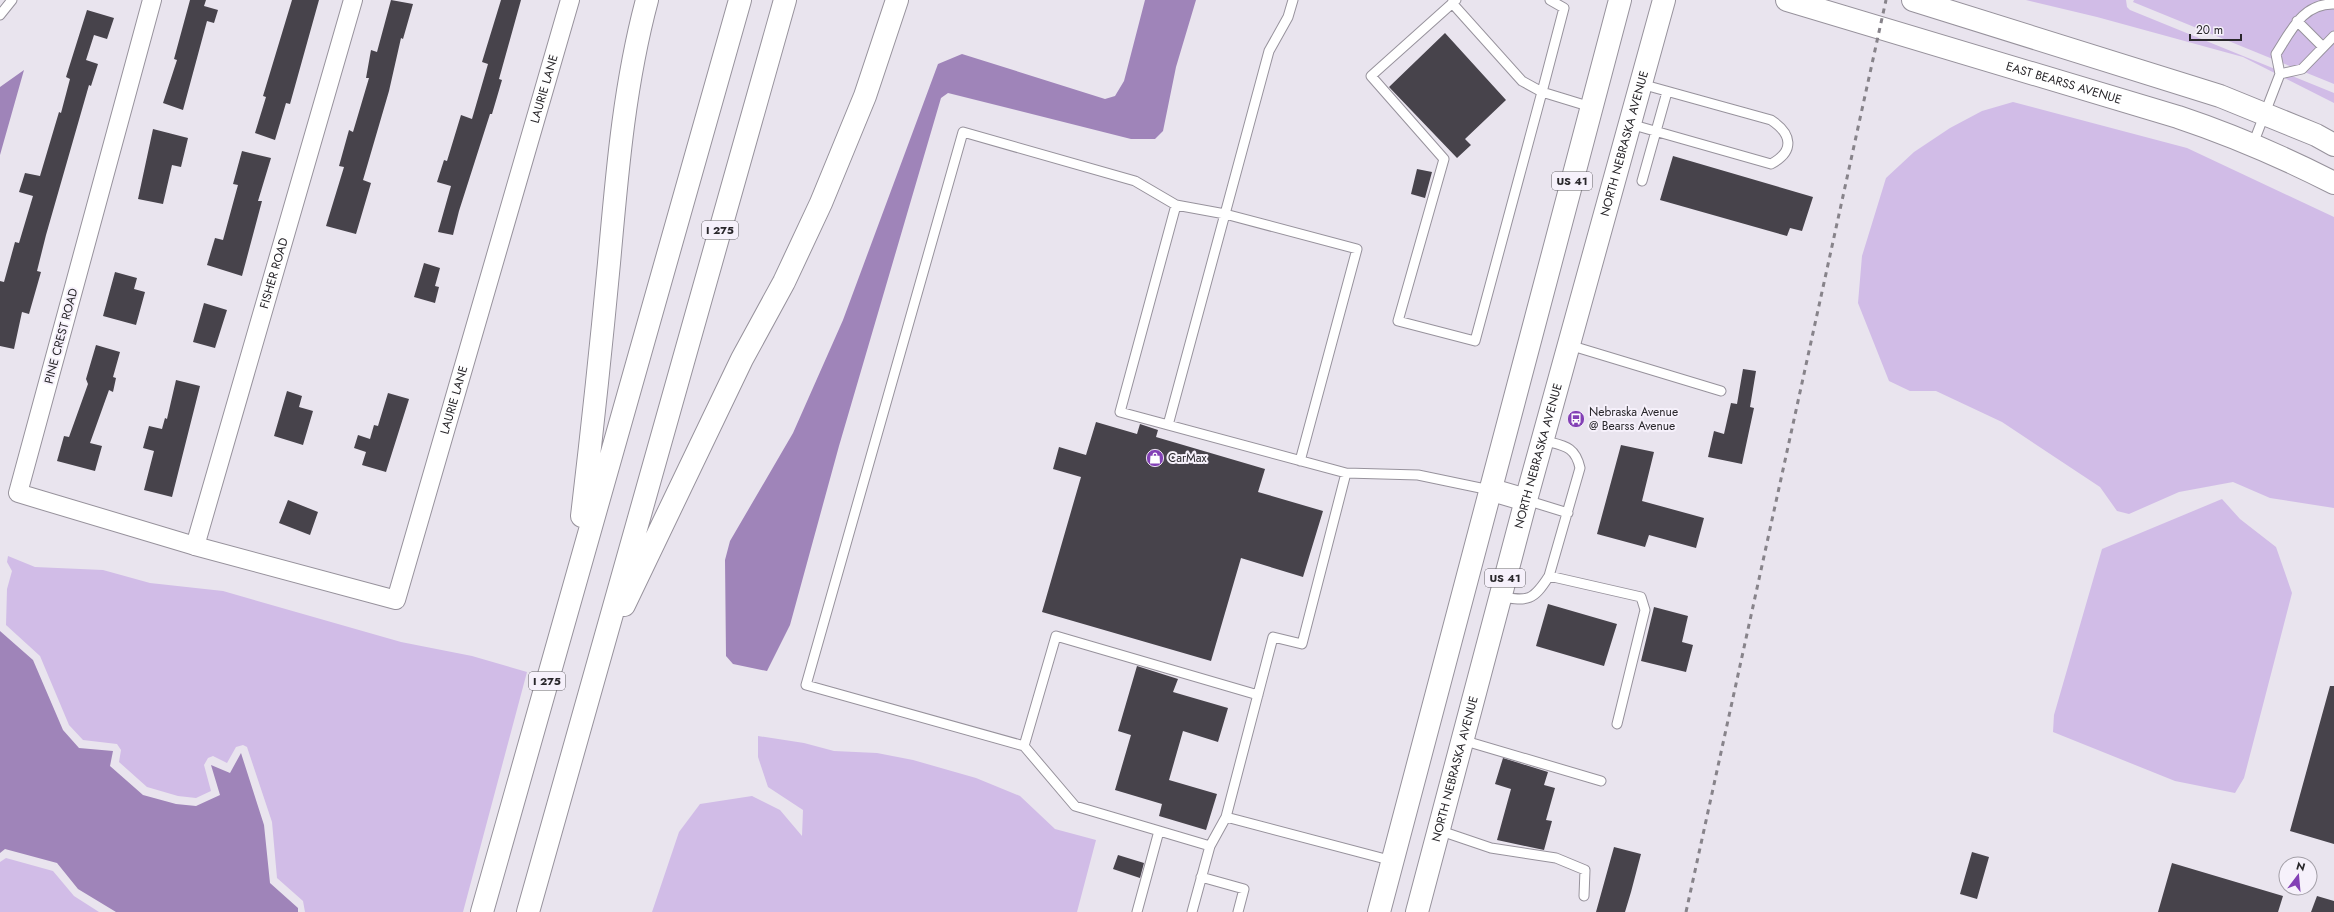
<svg xmlns="http://www.w3.org/2000/svg" width="2334" height="912" font-family="Jost,sans-serif">
<style>
.green{fill:#d1bce7}
.water{fill:#9f84b9}
.building{fill:#47434b}
.lines{fill:none;stroke-linecap:round;stroke-linejoin:round}
.service-casing{stroke:#97929c;stroke-width:11}
.minor-casing{stroke:#97929c;stroke-width:20}
.secondary-casing{stroke:#97929c;stroke-width:24}
.primary-casing{stroke:#97929c;stroke-width:24}
.motorway-casing{stroke:#97929c;stroke-width:24}
.service{stroke:#fff;stroke-width:9}
.minor{stroke:#fff;stroke-width:18}
.secondary{stroke:#fff;stroke-width:22}
.primary{stroke:#fff;stroke-width:22}
.motorway{stroke:#fff;stroke-width:22}
.rail{stroke:#87838a;stroke-width:3;stroke-dasharray:5 5;stroke-linecap:butt}
.labels{text-anchor:middle;dominant-baseline:central;stroke-width:4;stroke-linejoin:round;paint-order:stroke}
.shield{fill:#f6f1fb;stroke:#666469;stroke-width:1}
.shield-label{font-size:11px;font-weight:bold;fill:#29272b}
.street-label{font-size:12px;fill:#29272b;stroke:#f6f1fb}
.poi-label{font-size:12px;fill:#29272b;stroke:#f6f1fb;text-anchor:start}
</style>
<rect width="100%" height="100%" fill="#e9e4ee"/>
<path class="green" d="M2026 0H2126L2127 7 2130 10 2334 93V103L2243 57 2097 17Z
M2134 0H2334V84L2133 2Z
M2013 102 2187 148 2334 217V508L2270 498 2233 482 2179 492 2129 514 2117 511 2100 487 2002 422 1936 391H1910L1889 381 1858 303 1862 256 1886 178 1914 152 1950 128 1982 111Z
M2222 499 2240 519 2276 547 2292 593 2244 778 2235 793 2175 781 2053 732 2054 715 2102 549Z
M8 556 35 567 103 570 150 583 223 591 401 642 472 656 527 672 463 912H305L303 901 277 878 272 822 247 747 243 745 236 747 227 763 213 756 208 758 204 765 211 791 196 798 178 796 147 787 119 762 121 750 117 744 83 740 69 725 40 656 6 625 7 589 12 571 7 562Z
M758 736 804 743 834 751 877 753 913 760 976 778 1020 796 1055 829 1096 840 1077 912H652L679 832 700 804 752 796 780 810 802 836 803 810 768 787 758 757Z
M6 858 53 871 74 896 99 912H0V862Z"/>
<path class="water" d="M1145 0H1196L1176 67 1163 131 1155 139H1131L948 93 941 98 839 446 790 625 767 671 733 664 726 656 725 560 730 541 793 433 843 320 938 64 962 54 1105 99 1115 96 1124 81Z
M24 70 0 155V87Z
M0 631 33 660 63 730 79 748 113 751 110 766 143 795 176 804 196 806 220 795 211 765 230 773 241 753 264 825 270 883 298 908V912H116L78 889 57 863 5 849 0 853Z"/>
<path class="building" d="M190 0H206L204 6 218 10 214 23 207 21 183 110 163 103 177 60 174 59Z
M292 0H319L290 104 286 103 275 140 255 133 266 97 263 96Z
M391 0 413 4 403 39 401 38 389 91 363 180 371 183 356 234 326 226 344 167 339 166 349 130 353 132 369 78H366L371 50 377 52Z
M501 0H521L499 79 502 80 492 114H490L459 211 453 235 438 232 451 186 437 182 444 160 447 161 461 115 472 119 488 64 482 62Z
M87 10 114 18 107 39 94 35 86 60 98 64 91 86 89 85 46 235 37 271 41 272 29 314 22 312 14 349 0 346V281L4 282 15 242 19 243 33 196 19 192 25 173 40 176 59 112 61 113 70 79 66 77Z
M1445 33 1506 100 1465 139 1471 145 1457 158 1389 87Z
M153 129 188 138 181 167 172 165 163 204 138 199Z
M242 151 271 158 258 201H262L242 276 207 265 215 238 223 240 238 185 233 184Z
M1673 156 1813 197 1802 231 1790 228 1787 236 1660 200Z
M1417 169 1432 172 1425 198 1411 194Z
M424 263 440 268 435 286 439 287 435 303 414 297Z
M115 272 137 278 134 289 145 292 136 325 103 316Z
M204 303 227 310 215 348 193 342Z
M96 345 120 352 113 377 116 378 113 392 109 390 90 443 102 446 95 471 57 461 64 436 69 437 88 384 86 379Z
M1743 369 1756 371 1750 407 1754 408 1742 464 1708 457 1714 431 1724 434 1731 403 1737 404Z
M176 380 200 386 172 497 144 490 154 451 143 448 149 426 162 429 165 418 167 419Z
M287 391 302 396 299 407 313 411 303 445 274 436Z
M388 393 409 399 386 472 362 465 366 452 354 448 358 435 370 439 374 425 378 426Z
M1096 422 1137 434 1140 424 1158 430 1156 437 1265 469 1258 492 1323 511 1303 577 1241 558 1211 661 1042 612 1081 477 1053 469 1059 447 1086 455Z
M1621 445 1654 452 1642 501 1704 518 1696 548 1649 535 1645 547 1597 534Z
M288 500 318 512 310 535 279 523Z
M1548 604 1617 624 1604 666 1536 646Z
M1654 607 1688 616 1682 642 1693 645 1686 672 1641 661Z
M1137 666 1178 679 1173 692 1228 708 1218 742 1183 731 1169 780 1217 794 1206 830 1159 816 1162 804 1115 790 1131 735 1118 731Z
M2330 686H2334V844L2290 831Z
M1503 758 1548 772 1544 785 1555 788 1546 820 1552 821 1544 850 1497 840 1511 789 1495 784Z
M1614 847 1641 854 1631 892 1625 912H1596Z
M1972 852 1989 857 1977 899 1960 894Z
M1118 855 1144 863 1140 878 1113 869Z
M2172 863 2283 896 2278 912H2158Z
M2317 896 2334 901V912H2311Z"/>
<g class="lines">
<defs>
<path id="service" d="M1456 0 1371 76 1444 159 1398 321 1475 341 1542 92 1591 107
M1452 3 1522 81 1542 92 1564 8 1550 0
M0 15 12 0
M2297 21 2323 47
M2280 74 2302 69 2334 36
M1630 124 1771 164C1795 151 1792 134 1771 120L1641 84
M2253 144 2280 74 2276 54C2291 31 2303 3 2334 4
M1642 181 1667 92
M1176 205 1120 412 1346 473 1418 475 1490 490
M1569 345 1721 391
M1168 425 1269 51 1288 17 1293 0
M1542 440C1563 446 1575 445 1580 468L1549 576
M1526 500 1568 513
M1500 597C1529 601 1533 601 1549 576L1641 597 1645 610 1617 724
M1462 740 1601 781
M1024 746 1056 636 1258 695
M1226 817 1393 861
M1438 830 1491 848 1556 858 1585 870 1584 896
M1210 846 1075 806 1024 746 806 685 963 132 1135 181 1176 205 1225 214 1357 249 1300 461
M1201 877 1244 889 1238 912
M1137 912 1159 831
M1192 912 1210 846 1226 817 1273 637 1302 644 1346 473"/>
<g id="minor">
<path id="s1" d="M152 0 18 493 195 546 396 600 570 0"/>
<path id="s2" d="M195 546 353 0"/>
</g>
<g id="secondary">
<path id="s3" d="M1787 0 2178 117C2232 135 2283 157 2334 183"/>
<path d="M1913 0 2220 96 2316 135 2334 145"/>
</g>
<g id="primary">
<path d="M1492 490 1526 500"/>
<path d="M1379 912 1620 0"/>
<path id="s4" d="M1417 912 1526 500 1664 0"/>
</g>
<path id="motorway" d="M582 516C592 432 601 348 609 263 617 174 624 86 647 0
M624 605 742 359 784 282 821 203 865 96 897 0
M482 912 740 0
M528 912 785 0"/>
</defs>
<use href="#service" class="service-casing"/>
<use href="#minor" class="minor-casing"/>
<use href="#secondary" class="secondary-casing"/>
<use href="#primary" class="primary-casing"/>
<use href="#motorway" class="motorway-casing"/>
<use href="#service" class="service"/>
<use href="#minor" class="minor"/>
<use href="#secondary" class="secondary"/>
<use href="#primary" class="primary"/>
<use href="#motorway" class="motorway"/>
<path class="rail" d="M1686 912 1886 0"/>
</g>
<defs>
<symbol id="bus-disc" viewBox="-11 -11 22 22"><circle r="9.5" fill="#8340b5" stroke="#f6f1fb"/><path d="M-5-6H5V4H4V6H2V4H-2V6H-4V4H-5ZM-3.5-4V0h7V-4ZM-3.5 1.2v1.5H-2V1.2ZM2 1.2v1.5H3.5V1.2Z" fill="#fff"/></symbol>
<symbol id="shop-disc" viewBox="-11 -11 22 22"><circle r="9.5" fill="#8340b5" stroke="#f6f1fb"/><path d="M-5-2.5h2.3a2.7 3.5 0 0 1 5.4 0H5L5.5 6h-11ZM-1.5-2.5h3a1.5 2.3 0 0 0-3 0Z" fill="#fff"/></symbol>
</defs>
<g fill-rule="evenodd">
<use href="#bus-disc" x="1566" y="409" width="20" height="20"/>
<use href="#shop-disc" x="1145" y="448" width="20" height="20"/>
</g>
<g class="labels">
<g class="shield">
<rect x="1552" y="172" width="40" height="18" rx="3"/>
<rect x="702" y="221" width="36" height="18" rx="3"/>
<rect x="1485" y="569" width="40" height="18" rx="3"/>
<rect x="529" y="672" width="36" height="18" rx="3"/>
</g>
<g class="shield-label">
<text x="1572" y="181">US 41</text>
<text x="720" y="230">I 275</text>
<text x="1505" y="578">US 41</text>
<text x="547" y="681">I 275</text>
</g>
<g class="street-label">
<text stroke="none"><textPath href="#s3" startOffset="289">EAST BEARSS AVENUE</textPath></text>
<text stroke="none"><textPath href="#s1" startOffset="1436">LAURIE LANE</textPath></text>
<text stroke="none"><textPath href="#s4" startOffset="796">NORTH NEBRASKA AVENUE</textPath></text>
<text stroke="none"><textPath href="#s2" startOffset="284">FISHER ROAD</textPath></text>
<text transform="translate(61 336) rotate(-75)">PINE CREST ROAD</text>
<text stroke="none"><textPath href="#s1" startOffset="1112">LAURIE LANE</textPath></text>
<text stroke="none"><textPath href="#s4" startOffset="472">NORTH NEBRASKA AVENUE</textPath></text>
<text stroke="none"><textPath href="#s4" startOffset="148">NORTH NEBRASKA AVENUE</textPath></text>
</g>
<g class="poi-label">
<text x="1589" y="412">Nebraska Avenue<tspan x="1589" dy="14">@ Bearss Avenue</tspan></text>
<text x="1168" y="458">CarMax</text>
</g>
</g>
<g transform="translate(2298 876) rotate(16)"><circle r="19" fill="#f6f1fb" stroke="#a4a0a8"/>
<path d="M0-3L7 15L0 10L-7 15Z" fill="#8340b5"/>
<text y="-6" font-size="11" font-weight="bold" text-anchor="middle" fill="#29272b">N</text>
</g>
<path d="M2190 34v6h51v-6" fill="none" stroke="#29272b" stroke-width="2"/>
<text x="2196" y="34" font-size="12" fill="#29272b" stroke="#f6f1fb" stroke-width="3" paint-order="stroke">20 m</text>
</svg>
